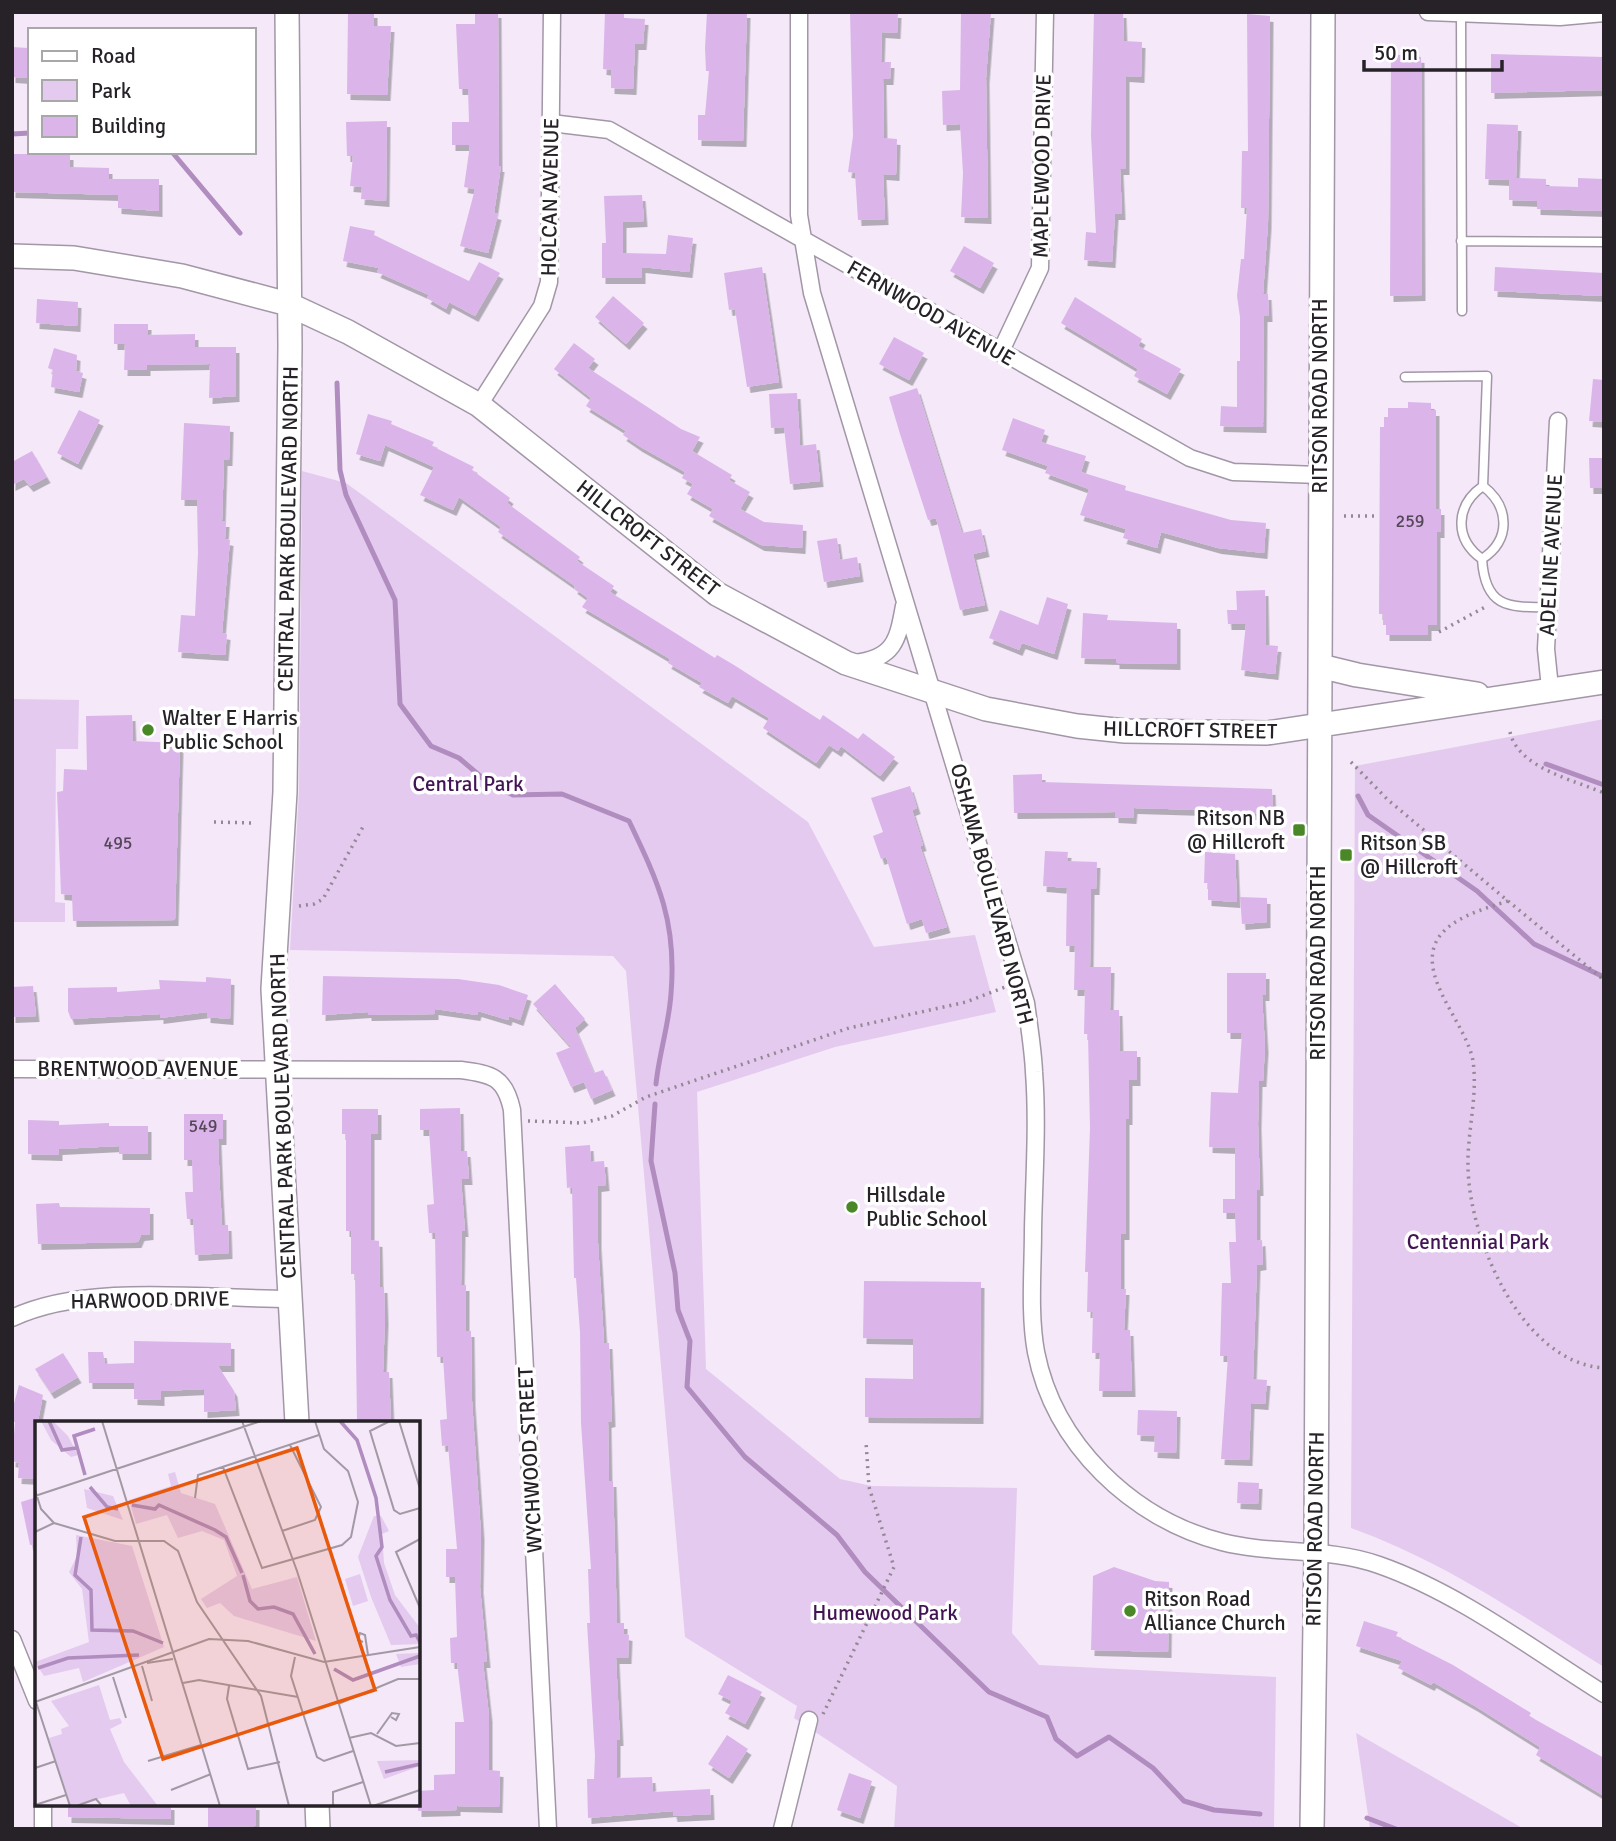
<svg xmlns="http://www.w3.org/2000/svg" width="1616" height="1841" font-family="Signika,sans-serif">
<style>
.green{fill:#e4caee}
.lines{fill:none;stroke-linecap:round;stroke-linejoin:round}
.stream{stroke:#b08cbf;stroke-width:5}
.building{fill:#dbb5ea;filter:url(#shadow)}
.lane-casing{stroke:#a297a6;stroke-width:11}
.street-casing{stroke:#a297a6;stroke-width:19}
.secondary-casing{stroke:#a297a6;stroke-width:26}
.path{stroke:#928995;stroke-width:3.5;stroke-dasharray:2 5;stroke-linecap:butt}
.lane{stroke:#fff;stroke-width:8}
.street{stroke:#fff;stroke-width:16}
.secondary{stroke:#fff;stroke-width:23}
.poi-dot{fill:#4a8727;stroke:#fff;stroke-width:2.5}
.labels{text-anchor:middle;dominant-baseline:central;stroke-width:7;stroke-linejoin:round;paint-order:stroke}
.number-label{font-size:18px;fill:#534758}
.street-label{font-size:21px;fill:#262228;stroke:#fff}
.poi-label{font-size:21px;fill:#262228;stroke:#fff;text-anchor:start}
.park-label{font-size:21px;fill:#431453;stroke:#fff}
.inset-river{fill:none;stroke:#b08cbf;stroke-width:3.5}
.inset-road{fill:none;stroke:#a299a5;stroke-width:2}
.view{fill:#e8590c;fill-opacity:0.15;stroke:#e8590c;stroke-width:3.5}
.inset-edge{fill:none;stroke:#262228;stroke-width:3.5}
</style>
<defs>
<filter id="shadow"><feDropShadow dx="3.5" dy="6" stdDeviation="0" flood-color="#0004"/></filter>
</defs>
<rect width="100%" height="100%" fill="#f4e8f9"/>
<path class="green" d="M302 471 346 483 808 822 874 947 975 935 996 1012 835 1047 697 1092 706 1369 840 1479 872 1486 1017 1488 1012 1633 1039 1665 1276 1677 1274 1829H894L897 1786 794 1718 797 1706 685 1637 626 971 613 956 290 950 299 790Z
M12 699 79 700 78 749H56L55 902 65 903V922H12Z
M1604 719V1667C1519 1614 1445 1562 1351 1528L1355 766Z
M1356 1733 1524 1829H1370Z"/>
<g class="lines">
<path class="stream" d="M12 134 30 133
M172 152 240 233
M337 383 340 470 346 495 395 600 400 704 431 746 459 758 486 781 513 795 562 794 629 821C659 884 677 922 671 994 669 1024 659 1054 656 1084
M1546 764 1604 785
M1358 796 1368 815 1477 891 1534 944 1604 977
M655 1104 651 1161 675 1273 678 1310 690 1341 687 1387 745 1457 837 1535 865 1572 989 1692 1047 1717 1056 1739 1077 1756 1109 1737 1153 1768 1184 1801 1214 1810 1260 1814
M1367 1818 1396 1829"/>
</g>
<path class="building" d="M348 12H374V26H391L387 95 347 94Z
M475 12H498L499 166H501L494 213 498 214 488 253 460 246 475 189 464 187 470 145H452V122H469L468 89H459L456 24H475Z
M605 12H624V18L645 19 643 44H635L633 89 611 88V70L603 69Z
M707 12H747L743 141 698 140V115H705L709 71H706L705 48Z
M850 12H898L897 33 882 32 881 62H891L890 79H883L884 138 897 139 896 175 883 174 885 219 858 220 855 173 848 172 853 136Z
M961 12H991L986 78 988 218 961 217 963 173 960 124 943 125 942 91 960 90Z
M1094 12H1123L1124 41 1142 42 1141 77 1126 76V169H1120L1122 214H1115L1112 262 1084 260 1086 232 1096 233 1091 135Z
M1247 14 1270 16 1268 223 1263 294H1268L1269 316H1264L1263 427 1220 426 1221 406 1237 407V361H1240V317L1237 296 1241 259H1244L1247 208H1241L1242 151H1248Z
M12 47 28 48 27 78 12 77Z
M1391 54 1421 57 1422 295 1390 296Z
M1491 54 1604 57V90L1491 93Z
M387 121 386 201 361 199 362 187 350 186 353 156H347L346 122Z
M1487 124 1518 125 1516 178 1546 179V186L1578 187V178L1604 179V211L1537 209V201L1509 200V180L1485 179Z
M12 154H70V167L109 168V179H159V211L118 208V195L12 192Z
M642 195 644 221 623 222V253L666 254 668 235 693 238 689 272 642 267V278H602V243H606L604 196Z
M350 226 375 231 374 235 469 281 479 262 500 273 475 316 449 302 446 309 427 298 429 295 377 272 379 268 343 261Z
M964 246 994 263 980 288 950 271Z
M762 267 779 382 747 387 735 309 729 310 724 273Z
M1495 267 1604 273V296L1494 291Z
M613 296 644 323 626 344 595 317Z
M1075 297 1142 339 1138 346 1181 369 1167 394 1134 376 1138 369 1061 323Z
M37 299 78 302 77 326 36 323Z
M114 324H148V335L195 334V347H236V396L209 398 210 364 147 365V370H124L125 344H114Z
M894 337 924 353 909 380 879 364Z
M574 343 595 359 588 368 681 429 700 437 692 451 732 475 729 480 750 492 740 509 764 522 803 525 802 548 761 545 709 516 713 509 687 494 693 484 682 478 685 472 639 446 623 435 626 431 586 406 591 398 554 369Z
M54 348 77 355 76 371 83 373 79 392 51 387 53 370 48 368Z
M1593 379 1604 380V422L1589 421Z
M917 388 962 533 981 529 986 551 973 554 985 605 960 610 936 518 928 520 900 434 889 397Z
M797 393 800 446 816 444 820 481 790 484 784 427 771 428 769 394Z
M1408 402 1431 403V410H1436V509H1441V532H1437V625H1428V635H1386V625H1383V614H1379L1380 427H1384V417H1388V408H1408Z
M79 410 100 420 78 464 57 453Z
M368 414 392 421 391 424 434 442 432 446 474 467 472 470 510 498 507 503 580 557 577 561 614 586 610 592 715 658 717 655 734 665 820 720 823 715 858 739 863 733 895 757 880 776 841 746 838 751 829 745 816 763 763 728 769 718 732 696 728 703 699 687 702 683 668 663 670 659 582 607 588 598 574 588 575 586 498 532 501 527 459 497 453 510 420 495 434 467 385 445 380 461 356 454Z
M1013 418 1045 430 1041 442 1086 456 1081 472 1126 486 1125 490 1231 520 1266 523 1264 553 1218 548 1161 532 1157 548 1123 538 1126 529 1080 515 1089 489 1045 473 1048 466 1002 450Z
M184 423 230 426 229 460H224L222 521H226L225 539 230 540 222 633 227 634 225 655 178 652 181 615 195 616 198 553 197 500H181Z
M32 451 47 477 30 486 24 479 12 485V462Z
M1589 458H1604V488H1590Z
M837 538 840 560 857 557 860 576 824 582 817 541Z
M1265 590 1266 645 1278 646 1275 674 1241 670 1246 624H1228L1227 610H1237L1236 591Z
M1047 597 1068 604 1054 654 1022 643 1019 650 989 638 1000 610 1038 625Z
M1083 613 1108 615 1107 620 1177 623V664L1116 663V659L1081 658Z
M132 715 133 741 180 743 175 920 73 921 72 895 61 894 57 792 63 791 64 769 87 770 86 716Z
M1042 774V782L1272 789 1273 813 1234 815V811L1134 808 1133 818 1115 817V812L1014 813 1013 775Z
M910 786 917 808 912 810 923 845 920 846 947 927 926 933 922 919 907 924 886 857 881 859 873 836 883 832 871 798Z
M1045 851 1068 852 1067 861 1097 862 1096 889H1091L1090 967H1111L1110 1010H1119L1120 1051H1137V1080H1129V1119H1126V1234H1121V1289H1126L1124 1330H1130L1132 1391H1099L1100 1353H1092L1093 1312H1087L1088 1272H1085L1090 1128 1088 1034H1084L1085 990H1074L1075 946H1066L1067 888 1043 886Z
M1205 852 1235 854 1237 902 1208 900V883H1204Z
M1240 897 1267 898V922L1242 924Z
M1227 973H1266V995H1262L1265 1047 1263 1081H1259L1258 1124 1260 1190H1257V1241L1262 1240 1263 1264 1257 1265 1253 1379 1267 1380 1265 1404 1251 1403 1249 1460 1221 1459 1228 1356H1220L1222 1283H1231L1229 1242H1236L1235 1213H1223V1199H1235V1148L1209 1147 1211 1092 1238 1093 1242 1033H1227Z
M323 976 458 979 499 985 528 995 520 1020 509 1016 508 1020 478 1011 477 1015 435 1009V1014L368 1015V1012L322 1015Z
M206 977 231 979 230 1019 207 1017V1012L160 1018V1014L71 1019 68 1011V988L117 987V992L160 989 159 980 206 982Z
M555 984 585 1019 575 1028 594 1073 603 1070 612 1090 591 1099 584 1082 571 1087 556 1053 571 1047 533 1004Z
M33 986 36 1016 12 1017V987Z
M460 1108 461 1151H467L469 1179H461L465 1231H462L461 1285H466V1331H471L472 1401 481 1534 480 1587 487 1662H483L489 1716V1770L500 1771 499 1807 457 1806V1810L418 1811V1791L434 1790V1775L455 1774V1722H464L457 1663H451L450 1638 457 1637 455 1577H446V1549H457L448 1445 442 1446 440 1420 447 1419 443 1357H437L435 1233H429L427 1205 434 1204 429 1130H420V1109Z
M342 1109H378V1134H371V1240L379 1241 380 1287H384L385 1319 383 1372H389L391 1423H357L355 1274H351V1231H346V1134H342Z
M184 1114H223V1139H218L220 1190 222 1225H228L229 1253 195 1255 193 1219H187L185 1192H193L192 1160H184Z
M28 1120 59 1121V1125L109 1123V1126H148V1154H119V1146L59 1149V1155L28 1154Z
M590 1145 591 1162 604 1161 606 1185 598 1186V1243L604 1343H609L612 1421 608 1422 609 1481H613L617 1623H624V1634L629 1635 628 1658H616L620 1740H617V1778L652 1777 653 1792 710 1789 711 1814 674 1816 673 1811 588 1818 587 1779H594L595 1756 587 1623H590L588 1569H591L581 1423 580 1332 576 1278H574L572 1187 567 1188 565 1147Z
M59 1203 60 1207 150 1208V1234L141 1235 138 1242 38 1244 36 1204Z
M864 1281 981 1282 980 1418 865 1417V1378L913 1379V1339L863 1338Z
M134 1341 231 1343V1366H218L234 1391 236 1410 204 1412V1389L161 1391V1400L134 1399V1383H89L88 1352H103L105 1364 134 1363Z
M63 1353 78 1377 51 1393 35 1369Z
M19 1385 43 1395 33 1447H37V1479L18 1478 19 1463 12 1461 15 1422H12V1411Z
M1138 1410 1177 1411 1176 1453 1154 1452 1155 1436 1137 1435Z
M1238 1482 1259 1483 1258 1504 1237 1503Z
M37 1497V1544L30 1545 21 1502Z
M1114 1567 1155 1581 1169 1582 1168 1652 1091 1650 1093 1576Z
M1364 1621 1398 1632 1396 1636 1453 1665 1531 1713 1529 1716 1604 1758V1796L1536 1755 1540 1747 1475 1706 1433 1682 1431 1685 1398 1668 1402 1661 1356 1646Z
M728 1675 762 1692 745 1724 725 1713 732 1701 718 1694Z
M727 1735 748 1749 729 1778 708 1764Z
M849 1773 872 1781 860 1818 837 1810Z
M68 1804H171V1819L68 1817Z
M208 1804H256V1826L208 1827Z"/>
<g class="lines">
<defs>
<path id="lane" d="M1461 12 1462 311
M1461 241 1604 242
M1405 377 1487 376 1483 486
M1483 486C1510 507 1511 540 1482 559 1453 538 1456 505 1483 486Z
M1482 559C1485 606 1506 608 1548 607"/>
<path id="street" d="M799 12V215L812 293 1026 1003C1029 1026 1033 1049 1034 1072 1038 1124 1034 1178 1033 1230 1033 1269 1029 1314 1036 1352 1054 1444 1132 1519 1222 1542 1273 1555 1329 1547 1379 1565 1459 1593 1532 1649 1604 1694
M1428 12 1560 17 1604 13
M551 123 609 130 1190 458 1233 472 1319 475
M1000 353 1040 268 1045 12
M479 405 542 306 549 282 552 12
M854 663C894 659 898 640 904 606
M1550 688 1546 649 1558 421
M12 1069 461 1070C492 1074 505 1077 512 1110L548 1829
M12 1318C88 1282 207 1299 290 1299
M12 1639 37 1701
M43 1804V1829
M782 1829 809 1720"/>
<path id="secondary" d="M287 12 290 346 285 792 273 989 297 1423
M12 256 74 258 182 276 288 304 348 332 479 405 717 594 846 663 986 709 1077 726 1125 731 1267 733 1604 682
M1320 666 1357 675 1477 694
M317 1804 318 1829
M1312 1829 1316 1554 1323 12"/>
</defs>
<use href="#lane" class="lane-casing"/>
<use href="#street" class="street-casing"/>
<use href="#secondary" class="secondary-casing"/>
<path class="path" d="M1344 516H1376
M1439 632 1487 606
M1510 732C1518 768 1574 780 1604 793
M1351 762 1388 800 1508 901C1484 909 1443 919 1434 947 1423 983 1467 1026 1473 1061 1478 1096 1467 1133 1468 1167 1469 1239 1522 1363 1604 1368
M214 822 252 823
M1508 901 1604 980
M299 906 314 904 323 899 364 825
M528 1121 582 1123 612 1116 646 1097 849 1028 966 1002 1005 987
M823 1714 894 1567 869 1487 866 1442"/>
<use href="#lane" class="lane"/>
<use href="#street" class="street"/>
<use href="#secondary" class="secondary"/>
</g>
<g class="poi-dot">
<circle cx="148" cy="730" r="7"/>
<rect x="1292" y="823" width="14" height="14" rx="3.5"/>
<rect x="1339" y="848" width="14" height="14" rx="3.5"/>
<circle cx="852" cy="1207" r="7"/>
<circle cx="1130" cy="1611" r="7"/>
</g>
<g class="labels">
<g class="number-label">
<text x="1410" y="521">259</text>
<text x="118" y="843">495</text>
<text x="203" y="1126">549</text>
</g>
<g class="street-label">
<text transform="translate(1042 166) rotate(-89)">MAPLEWOOD DRIVE</text>
<text transform="translate(550 197) rotate(-89)">HOLCAN AVENUE</text>
<text transform="translate(931 313) rotate(30)">FERNWOOD AVENUE</text>
<text transform="translate(1320 396) rotate(-90)">RITSON ROAD NORTH</text>
<text transform="translate(288 529) rotate(-89)">CENTRAL PARK BOULEVARD NORTH</text>
<text transform="translate(648 538) rotate(38)">HILLCROFT STREET</text>
<text transform="translate(1551 555) rotate(-87)">ADELINE AVENUE</text>
<text transform="translate(1190 730) rotate(1)">HILLCROFT STREET</text>
<text transform="translate(992 894) rotate(75)">OSHAWA BOULEVARD NORTH</text>
<text transform="translate(1318 963) rotate(-90)">RITSON ROAD NORTH</text>
<text x="138" y="1069">BRENTWOOD AVENUE</text>
<text transform="translate(283 1116) rotate(-92)">CENTRAL PARK BOULEVARD NORTH</text>
<text transform="translate(150 1300) rotate(-1)">HARWOOD DRIVE</text>
<text transform="translate(530 1460) rotate(-93)">WYCHWOOD STREET</text>
<text transform="translate(1315 1529) rotate(-89)">RITSON ROAD NORTH</text>
</g>
<g class="poi-label">
<text x="162" y="718">Walter E Harris<tspan x="162" dy="24">Public School</tspan></text>
<text x="1285" y="818" text-anchor="end">Ritson NB<tspan x="1285" dy="24">@ Hillcroft</tspan></text>
<text x="1360" y="843">Ritson SB<tspan x="1360" dy="24">@ Hillcroft</tspan></text>
<text x="866" y="1195">Hillsdale<tspan x="866" dy="24">Public School</tspan></text>
<text x="1144" y="1599">Ritson Road<tspan x="1144" dy="24">Alliance Church</tspan></text>
</g>
<g class="park-label">
<text x="468" y="784">Central Park</text>
<text x="1478" y="1242">Centennial Park</text>
<text x="885" y="1613">Humewood Park</text>
</g>
</g>
<g transform="translate(35 1421)">
<rect width="385" height="385" fill="#f4e8f9"/>
<path d="M6 0H18L33 15 43 34 36 36 16 19ZM140 51 146 72 180 83 217 168 262 156 281 220 199 195 185 182 172 187 166 178 202 155 189 119 167 110 143 117 132 94 101 103 94 79 136 65 133 53ZM49 68 78 75 88 99 52 87ZM339 95H346L354 110 347 113 349 142 360 174 385 207V223L356 224 336 176 323 136ZM41 114 97 125 129 226 48 261 44 247 9 255 0 241 54 221 47 168 34 151 42 135ZM325 153 333 180 318 185 310 158ZM385 232V243L366 246 361 233ZM64 264 75 299 85 297 87 302 75 308 89 341 123 385H96L89 372 34 385 14 317 27 313 26 308 34 305 16 280ZM385 339V345L349 358 342 340Z" fill="#e4caee"/>
<path class="inset-river" d="M14 0 27 29 41 27M305 0 322 19 341 77 347 126 341 135 355 179 376 215 381 214 385 221M50 54 39 15 60 8M55 66 72 86 83 88M97 84 120 88 124 84 180 109 191 116 207 152M46 116 40 154 56 169 57 209 98 210 128 222M208 154 215 180 223 188 239 186 258 193 280 233M3 247 33 237 104 234M299 248 318 259 385 235M350 351 385 343"/>
<path class="inset-road" d="M67 0 185 385M207 0 262 150 336 385M355 0 335 10 359 89 365 93 385 87M364 0 385 68M188 46 227 147 307 124 316 116 323 81 313 50 289 28 280 0M0 69 6 88 19 102 80 120H129L143 130 162 181 226 275 254 385M0 75 226 0M160 77 163 54 284 14M247 110 280 99 286 86 255 24M0 111 19 102M385 118 361 131 385 187M328 221 323 219 325 212 330 214 333 234M260 236 256 255 282 336 289 340 318 330M112 242 138 238M107 245 117 280M78 256 91 297M148 262 164 259 263 276M194 265 192 278 213 348 245 341M0 281 174 218 213 220 289 241 385 226M1 281 35 385M303 283 363 258H385M342 313 357 292 364 293 361 299 356 296M314 317 336 312 361 325 385 322M113 340 166 324M0 347 21 340M136 369 176 353M0 384 31 374M41 385 61 378 67 385M298 385V371L328 361M338 385 385 369"/>
<path class="view" d="M262 27 340 269 128 338 49 96Z"/>
<rect width="385" height="385" class="inset-edge"/>
</g>
<rect width="1616" height="1841" fill="none" stroke="#262228" stroke-width="28"/>
<rect x="28" y="28" width="228" height="126" fill="#ffffff" stroke="#a8a7a9" stroke-width="2"/>
<rect x="42" y="51" width="35" height="10" fill="#ffffff" stroke="#a8a7a9" stroke-width="2"/>
<text x="91" y="63" font-size="21" fill="#262228">Road</text>
<rect x="42" y="80" width="35" height="21" fill="#e4caee" stroke="#a8a7a9" stroke-width="2"/>
<text x="91" y="98" font-size="21" fill="#262228">Park</text>
<rect x="42" y="116" width="35" height="21" fill="#dbb5ea" stroke="#a8a7a9" stroke-width="2"/>
<text x="91" y="133" font-size="21" fill="#262228">Building</text>
<path d="M1364 60v10h138v-10" fill="none" stroke="#262228" stroke-width="3.5"/>
<text x="1374" y="60" font-size="21" fill="#262228" stroke="#ffffff" stroke-width="5" paint-order="stroke">50 m</text>
</svg>
